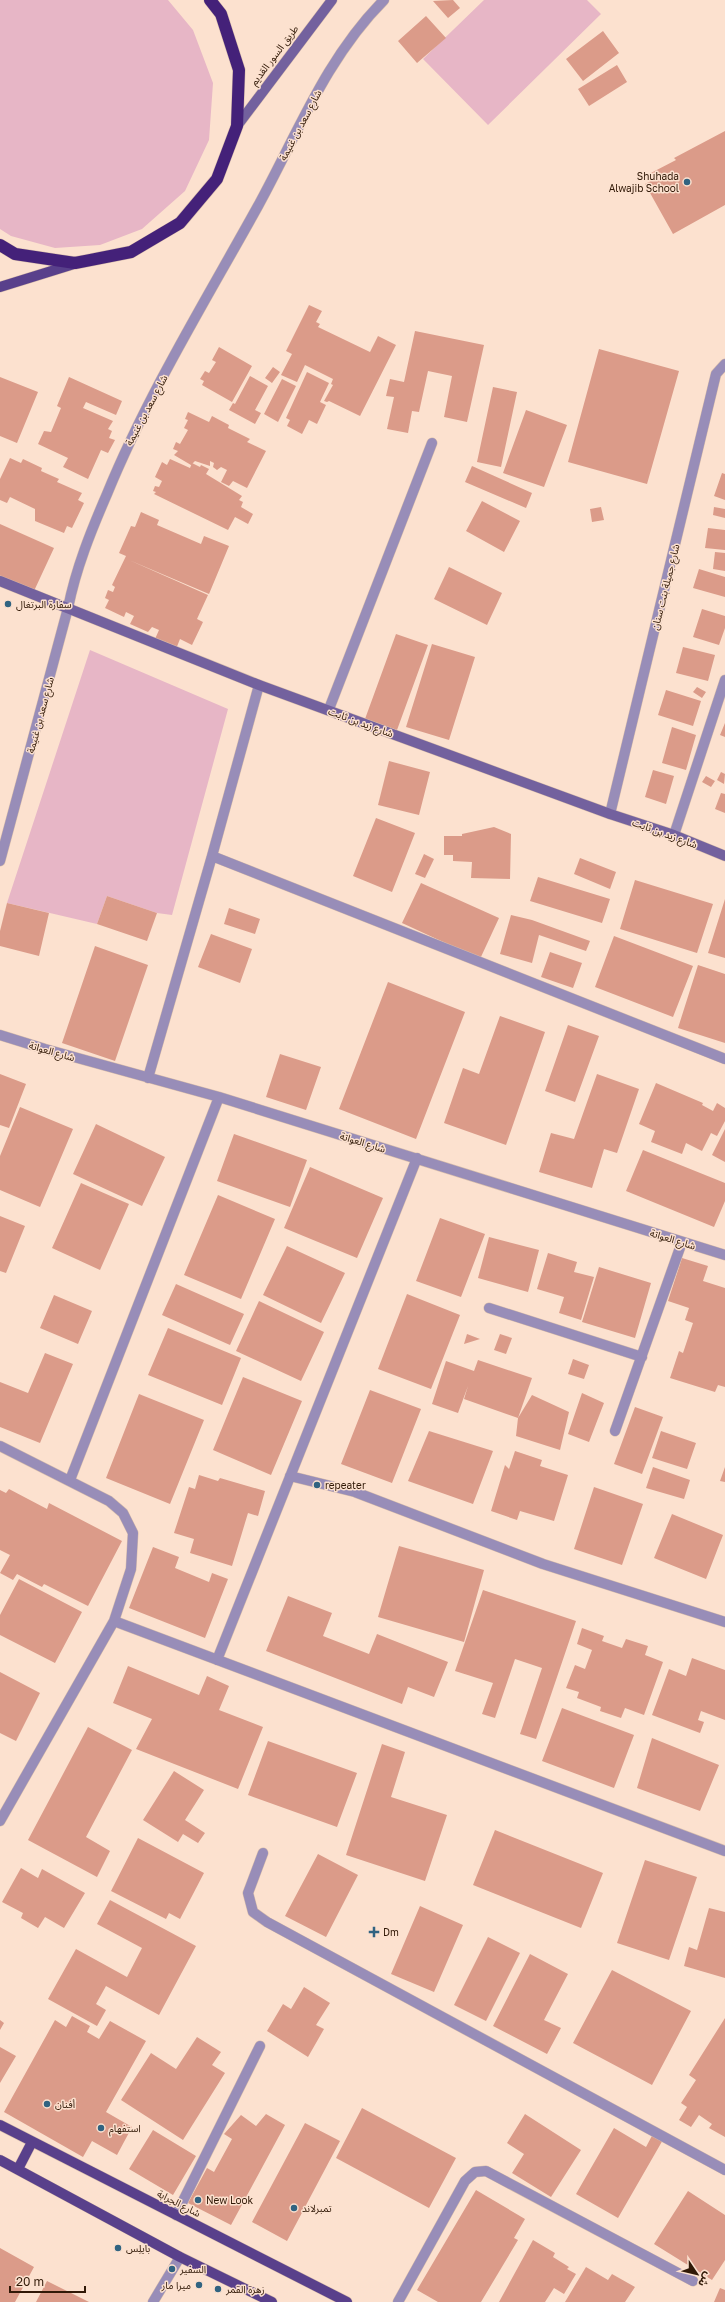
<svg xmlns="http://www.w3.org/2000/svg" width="725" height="2302" font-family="'Golos Text','Noto Sans Arabic',sans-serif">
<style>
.green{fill:#e7b6c6}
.building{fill:#db9b89}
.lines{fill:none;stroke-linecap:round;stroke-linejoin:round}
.street-casing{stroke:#d7bdab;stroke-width:11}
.secondary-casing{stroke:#d7bdab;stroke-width:11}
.primary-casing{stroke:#d7bdab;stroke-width:11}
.highway-casing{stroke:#d7bdab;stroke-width:13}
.street{stroke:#988db8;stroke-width:10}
.secondary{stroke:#73619e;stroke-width:10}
.primary{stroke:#59408b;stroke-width:10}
.highway{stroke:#442179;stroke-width:12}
.poi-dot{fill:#316381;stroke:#fce1cf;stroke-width:1.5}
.labels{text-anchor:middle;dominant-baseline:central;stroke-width:3;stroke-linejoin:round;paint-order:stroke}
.street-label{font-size:10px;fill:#311907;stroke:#fce1cf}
.poi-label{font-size:10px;fill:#311907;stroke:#fce1cf;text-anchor:start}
</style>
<rect width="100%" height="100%" fill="#fce1cf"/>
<path class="green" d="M0 0H168L193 30 213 83 209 140 185 191 142 229 100 245 55 248 11 236 0 229Z
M484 0H587L601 14 488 125 423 59Z
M90 650 228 709 172 915 157 913 107 896 97 924 7 903Z"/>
<path class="building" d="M453 0 460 8 448 18 433 1Z
M426 16 446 38 417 63 398 41Z
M603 31 619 53 583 81 566 59Z
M617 65 627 82 589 106 578 89Z
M725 131V205L673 234 645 184 653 180 649 174 676 160 674 158Z
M309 305 322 311 316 322 320 324 318 327 370 352 378 336 396 345 360 416 329 401 327 402 324 401 333 385 331 384 333 379 305 365 297 382 281 375 292 354 286 351Z
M415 331 484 345 467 422 444 417 452 376 428 371 419 412 412 411 408 433 387 429 394 397 386 396 390 379 404 382Z
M219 347 252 366 232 402 202 385 204 381 200 379 205 371 209 373 216 362 212 360Z
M599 349 679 371 647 484 568 462Z
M273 367 280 372 272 383 265 378Z
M307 372 329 383 320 402 326 405 317 424 309 420 302 434 287 426 290 420 286 418Z
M250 376 268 386 255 410 261 413 255 424 229 410 233 403 235 404Z
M0 377 38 392 17 443 0 436Z
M69 377 122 401 116 415 86 402 83 408 113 421 108 429 112 431 109 438 115 440 108 453 101 450 88 479 63 467 68 458 38 444 44 431 51 432 61 408 57 406Z
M282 379 296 386 278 422 264 414Z
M493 387 517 392 501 467 477 462Z
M526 410 567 425 544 487 503 473Z
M188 412 209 422 212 416 229 425 228 428 250 439 247 442 266 451 247 488 233 481 229 486 221 482 227 470 221 467 217 470 213 467 214 463 210 461V466L195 461 191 465 174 455 178 451 173 449 176 442 180 444 188 430 184 428 188 420 185 419Z
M10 458 21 463 23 459 42 468 41 471 59 479 57 482 82 493 78 500 84 503 72 528 67 526 64 533 35 521V509L10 497 7 503 0 500V479Z
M170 459 190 468 192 463 200 467 201 465 209 469 206 474 242 496 239 500 243 502 241 507 253 514 248 524 235 517 228 530 154 494 156 492 153 491 155 486 159 487 162 481 155 477 162 462 167 465Z
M472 466 532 493 526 508 465 482Z
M722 473 725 474V500L714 496Z
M482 501 520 521 504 552 466 531Z
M601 507 604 520 592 522 590 509Z
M714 507 725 509V518L713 515Z
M141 512 159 520 157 525 201 544 204 536 229 546 209 594 129 560 208 595 197 619 203 622 192 645 180 639 176 649 155 639 159 630 152 627 148 632 130 624 134 616 126 612 124 617 105 608 109 600 105 598 108 590 113 592 115 587 112 585 126 556 119 553 131 526 135 527Z
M0 524 54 548 34 591 0 576Z
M708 528 725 530V550L705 548Z
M715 552 725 553V571L713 569Z
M449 567 502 593 487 625 434 599Z
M699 569 725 577V597L693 588Z
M702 609 725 616V628L719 645 693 637Z
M396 634 428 645 397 730 365 719Z
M432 644 475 657 449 740 406 727Z
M683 647 715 655 708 681 676 673Z
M697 687 706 692 702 698 693 692Z
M666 690 701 701 693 726 658 715Z
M725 723V737L720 735Z
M672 727 696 735 686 770 662 763Z
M389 761 430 772 419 815 378 805Z
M653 770 674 776 666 804 645 797Z
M721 772 725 774 724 784 717 780Z
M706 776 715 781 711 787 702 782Z
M721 793 725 794V813L715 809Z
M376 818 415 833 392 892 353 876Z
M494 827 511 834 510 879 471 878 472 862 453 861V855H444V836H462V834Z
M424 854 434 859 425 878 415 874Z
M580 858 616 872 610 889 574 874Z
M538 877 610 899 602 923 530 901Z
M635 880 713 904 697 953 620 929Z
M421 883 499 918 480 959 402 923Z
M107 896 157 913 147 941 97 924Z
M725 899V958L708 953Z
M7 903 49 913 39 956 0 946V931Z
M229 908 260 919 255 934 224 924Z
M511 915 532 920 590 941 586 951 539 935 532 963 500 954Z
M211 934 252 949 240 983 198 967Z
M614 936 693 966 673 1017 595 987Z
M95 946 148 965 115 1061 62 1043Z
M550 952 582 963 573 988 541 977Z
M698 965 725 974V1043L678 1028Z
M388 982 465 1012 416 1139 339 1109Z
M500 1016 545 1032 506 1145 444 1123 463 1068 479 1074Z
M568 1025 599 1036 575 1102 545 1091Z
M280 1054 321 1067 306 1110 266 1097Z
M0 1074 26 1084 9 1128 0 1125Z
M597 1074 639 1089 617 1153 604 1149 592 1188 539 1172 551 1133 574 1139Z
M656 1083 703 1103 702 1105 713 1111 717 1103 725 1108V1121L717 1136 711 1133 702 1151 686 1143 682 1154 651 1142 655 1131 639 1124Z
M20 1107 73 1129 40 1207 0 1190V1156Z
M96 1124 165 1157 142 1206 73 1174Z
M725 1129V1162L712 1155Z
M234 1134 307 1160 290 1207 217 1181Z
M643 1150 725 1183V1201L714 1227 626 1191Z
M310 1167 383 1198 357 1258 284 1228Z
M81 1183 129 1204 100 1270 52 1248Z
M218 1195 275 1219 241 1299 184 1275Z
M0 1216 25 1226 6 1273 0 1271Z
M440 1218 485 1234 461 1297 416 1281Z
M489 1237 539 1250 528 1292 478 1278Z
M287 1246 345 1273 321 1323 263 1295Z
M548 1253 577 1262 574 1272 594 1277 581 1320 559 1313 564 1297 537 1289Z
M682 1258 708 1266 703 1281 725 1288V1387L718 1385 715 1392 670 1378 679 1351 683 1353 693 1323 685 1320 689 1308 668 1301Z
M599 1267 651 1283 635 1338 582 1322Z
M176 1284 244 1314 230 1345 162 1315Z
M407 1294 460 1315 431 1389 378 1369Z
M54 1295 92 1311 78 1344 40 1328Z
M259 1301 324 1332 301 1381 236 1351Z
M168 1328 241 1358 222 1405 148 1375Z
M467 1334 480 1339 464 1344Z
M500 1334 512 1338 506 1354 494 1350Z
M45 1353 73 1364 40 1443 0 1427V1382L28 1393Z
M573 1359 589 1365 584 1379 568 1374Z
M478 1360 532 1378 518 1418 464 1399 468 1386 458 1413 432 1404 446 1361 474 1371Z
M243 1377 302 1401 271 1475 213 1450Z
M370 1390 421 1409 392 1483 341 1464Z
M582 1393 604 1403 589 1442 568 1434Z
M139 1394 204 1420 170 1504 106 1478Z
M532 1395 569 1412 560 1450 516 1436 518 1418Z
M635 1407 663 1417 642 1474 614 1464Z
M429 1431 493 1451 473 1504 408 1481Z
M661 1431 696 1443 687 1469 652 1458Z
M515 1451 542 1460 540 1466 568 1475 554 1521 520 1511 517 1520 491 1511 505 1465 509 1469Z
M653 1467 690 1480 684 1499 646 1488Z
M725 1467V1482L720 1481Z
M199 1475 218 1481 220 1478 265 1491 258 1516 248 1513 232 1566 190 1553 194 1539 174 1533 189 1487 195 1489Z
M594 1487 643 1504 622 1565 574 1549Z
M9 1489 47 1509 49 1503 122 1541 88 1606 44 1584 42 1587 17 1574 13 1580 0 1573 10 1555 0 1550V1490L6 1493Z
M672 1514 723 1535 706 1579 654 1558Z
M399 1546 484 1570 464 1642 378 1617Z
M153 1547 179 1557 175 1568 209 1582 212 1573 228 1579 205 1638 129 1608Z
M19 1579 82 1612 55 1663 0 1635V1615Z
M483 1590 576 1621 536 1739 520 1734 542 1668 515 1659 495 1718 482 1714 493 1683 455 1671Z
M288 1596 332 1613 323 1636 369 1654 377 1634 448 1662 434 1697 408 1687 402 1704 266 1651Z
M582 1628 604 1636 602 1641 622 1648 626 1639 648 1646 645 1655 663 1662 644 1715 625 1708 621 1718 600 1711 601 1707 577 1698 579 1692 566 1688 575 1665 585 1669 592 1650 577 1644Z
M692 1658 725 1670V1720L701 1711 698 1720 704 1722 700 1733 652 1715 669 1669 686 1676Z
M128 1666 199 1695 207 1676 229 1686 219 1710 263 1727 238 1789 136 1749 152 1719 113 1703Z
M0 1672 40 1693 16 1741 0 1733Z
M562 1708 634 1735 614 1788 542 1761Z
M88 1727 132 1750 86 1837 110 1851 97 1877 28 1840Z
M652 1738 719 1765 700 1811 637 1788Z
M268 1741 357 1773 337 1827 248 1795Z
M382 1744 405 1752 391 1797 447 1815 425 1881 346 1855Z
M174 1771 204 1790 185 1820 205 1833 198 1843 183 1834 178 1842 143 1820Z
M495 1830 603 1873 581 1928 473 1885Z
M138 1838 204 1873 180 1919 169 1913 166 1919 111 1891Z
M318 1854 358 1875 326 1937 285 1916Z
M645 1860 697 1877 669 1960 617 1943Z
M21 1868 38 1878 42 1869 85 1893 64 1928 45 1917 38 1928 21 1918 23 1913 2 1902Z
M110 1900 196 1946 159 2015 106 1986 96 2004 106 2010 97 2026 48 1999 76 1949 127 1977 142 1948 97 1924Z
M420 1906 463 1925 434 1992 391 1974Z
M709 1908 725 1912V1978L684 1966 689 1947 697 1950Z
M488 1937 520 1953 486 2021 454 2005Z
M530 1954 568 1974 544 2020 561 2028 547 2054 493 2026Z
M612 1970 691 2011 652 2085 573 2043Z
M304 1987 330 2003 316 2025 324 2029 308 2057 267 2031 283 2004 291 2009Z
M72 2016 90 2026 87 2032 99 2039 110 2021 146 2041 106 2112 132 2127 117 2155 92 2141 83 2157 4 2112 55 2020 66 2027Z
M725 2018V2137L709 2128 712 2124 699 2115 691 2127 679 2120 687 2107 681 2103 696 2080 689 2075Z
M0 2020 4 2023 0 2030Z
M197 2037 221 2052 212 2065 225 2073 183 2140 121 2100 151 2053 176 2069Z
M0 2047 16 2056 0 2083Z
M362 2108 456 2158 429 2208 336 2158Z
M266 2114 285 2125 231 2225 188 2203 207 2168 214 2172 232 2139 224 2134 241 2115 256 2126Z
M525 2114 581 2150 551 2197 512 2173 524 2154 507 2143Z
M305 2123 340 2141 287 2241 252 2222Z
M614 2128 646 2147 654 2132 664 2138 618 2218 576 2194Z
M153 2130 196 2156 173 2195 129 2169Z
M476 2190 525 2219 514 2238 518 2240 481 2302H438L417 2290Z
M688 2191 725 2215V2260L712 2280 654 2244Z
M533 2240 555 2253 553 2257 569 2267 567 2269 576 2274 564 2294 554 2288 545 2302H499Z
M0 2248 34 2267 15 2302H0Z
M586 2267 608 2280 612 2274 635 2287 625 2302H565Z
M47 2281 89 2302H36Z
M720 2288 725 2290V2302H714Z"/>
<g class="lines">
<defs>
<path id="street" d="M329 709 432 443
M610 814 716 374 725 364
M674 835 725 680
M212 856 725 1059
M0 861 68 608C76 568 91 531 107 494 148 394 206 300 258 206 297 135 326 58 384 0
M0 1035 45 1049 219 1097 725 1255
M148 1078 212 856 259 685
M489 1308 642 1357
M615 1431 682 1242
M0 1446 109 1501 123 1513 133 1533 131 1569 114 1621 0 1821
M290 1476 355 1492 543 1564 725 1622
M70 1480 219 1097
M114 1621 725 1851
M217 1660 417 1158
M263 1853 248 1893 253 1912 267 1922 725 2170
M176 2215 260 2046
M153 2302 180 2257
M398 2302 465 2181 475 2172 486 2171 693 2281"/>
<path id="secondary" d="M237 126 332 0
M0 581 259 685 610 814 674 835 725 856"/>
<path id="primary" d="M0 287 74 264
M0 2125 347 2302
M0 2160 180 2257 272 2302
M18 2169 32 2142"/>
<path id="highway" d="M0 245 15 254 75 263 131 252 180 223 217 179 237 126 239 70 221 14 210 0"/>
</defs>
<use href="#street" class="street-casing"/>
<use href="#secondary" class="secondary-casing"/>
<use href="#primary" class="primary-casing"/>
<use href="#highway" class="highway-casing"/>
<use href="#street" class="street"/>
<use href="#secondary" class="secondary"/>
<use href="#primary" class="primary"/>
<use href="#highway" class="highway"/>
</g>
<g class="poi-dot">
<circle cx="687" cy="182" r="4"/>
<circle cx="8" cy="604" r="4"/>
<circle cx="317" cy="1485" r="4"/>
<path d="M372 1926h4v4h4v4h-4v4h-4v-4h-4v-4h4z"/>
<circle cx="47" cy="2104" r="4"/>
<circle cx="101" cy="2128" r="4"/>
<circle cx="198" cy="2200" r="4"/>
<circle cx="294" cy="2208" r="4"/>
<circle cx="118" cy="2248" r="4"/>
<circle cx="172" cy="2269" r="4"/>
<circle cx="199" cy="2285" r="4"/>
<circle cx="218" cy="2289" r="4"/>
</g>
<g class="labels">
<g class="street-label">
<text transform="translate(274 55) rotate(-53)">طريق السور القديم</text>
<text transform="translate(300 125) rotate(-62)">شارع سعد بن غنيمة</text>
<text transform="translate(146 410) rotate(-62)">شارع سعد بن غنيمة</text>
<text transform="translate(665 587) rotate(-76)">شارع جميلة بنت سنان</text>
<text transform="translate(40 715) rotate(-75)">شارع سعد بن غنيمة</text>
<text transform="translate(361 722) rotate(20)">شارع زيد بن ثابت</text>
<text transform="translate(665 833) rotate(20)">شارع زيد بن ثابت</text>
<text transform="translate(52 1051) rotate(16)">شارع العواتة</text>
<text transform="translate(363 1142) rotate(17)">شارع العواتة</text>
<text transform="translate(673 1239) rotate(17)">شارع العواتة</text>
<text transform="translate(179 2203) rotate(27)">شارع الجرابة</text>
</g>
<g class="poi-label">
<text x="679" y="176" text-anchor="end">Shuhada<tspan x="679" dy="12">Alwajib School</tspan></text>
<text x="16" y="604">سفارة البرتغال</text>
<text x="325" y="1485">repeater</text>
<text x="383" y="1932">Dm</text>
<text x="55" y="2104">أفنان</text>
<text x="109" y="2128">استفهام</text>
<text x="206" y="2200">New Look</text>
<text x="302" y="2208">تمبرلاند</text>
<text x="126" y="2248">بايلِس</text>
<text x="180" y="2269">السفير</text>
<text x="191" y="2285" text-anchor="end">ميرا مار</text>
<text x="226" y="2289">زهرة القمر</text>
</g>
</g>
<g transform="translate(697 2274) rotate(125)" stroke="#fce1cf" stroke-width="3" paint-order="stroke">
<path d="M0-3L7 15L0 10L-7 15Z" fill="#311907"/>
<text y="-6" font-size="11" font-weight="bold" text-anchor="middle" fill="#311907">ش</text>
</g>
<path d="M10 2286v6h75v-6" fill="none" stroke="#311907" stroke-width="2"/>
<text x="16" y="2286" font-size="12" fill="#311907" stroke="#fce1cf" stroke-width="3" paint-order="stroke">20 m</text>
</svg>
